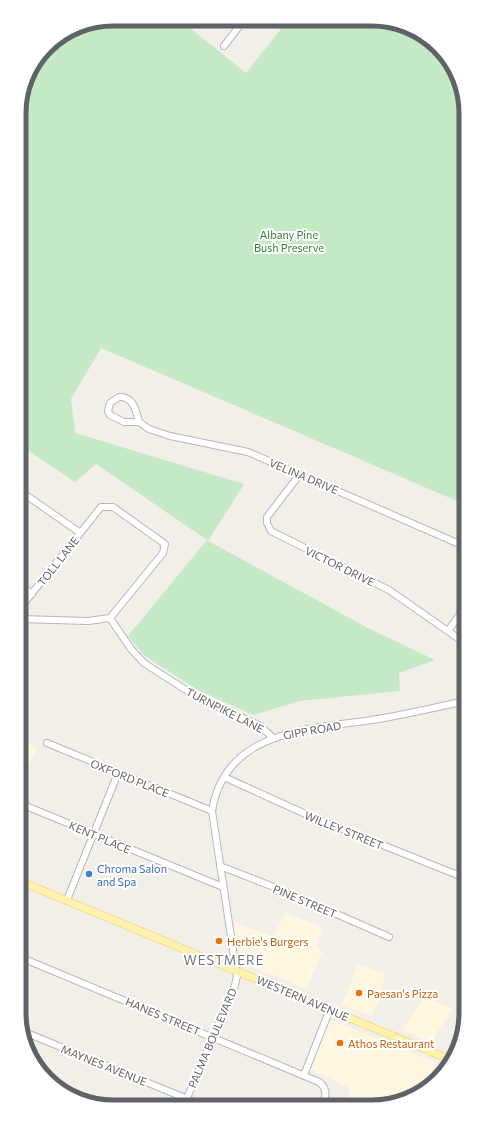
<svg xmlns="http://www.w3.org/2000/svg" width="485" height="1126" font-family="Commissioner,sans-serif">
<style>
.commercial{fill:#fef7e0}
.green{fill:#c5e8c5}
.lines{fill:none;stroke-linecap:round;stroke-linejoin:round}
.minor-casing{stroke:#b5b8bc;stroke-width:8}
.major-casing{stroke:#f2c960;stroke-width:8}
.minor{stroke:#fff;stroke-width:6}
.major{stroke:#fff2af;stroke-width:7}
.shop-dot{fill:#3f7fe0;stroke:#fff;stroke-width:1.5}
.food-dot{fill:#e8710a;stroke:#fff;stroke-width:1.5}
.labels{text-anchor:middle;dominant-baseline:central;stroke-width:4;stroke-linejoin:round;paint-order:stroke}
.park-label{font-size:11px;fill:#348238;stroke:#fff}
.street-label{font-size:11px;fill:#5f6368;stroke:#fff}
.shop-label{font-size:11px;fill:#366cbe;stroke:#fff;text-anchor:start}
.food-label{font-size:11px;fill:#c56008;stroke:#fff;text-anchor:start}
.quarter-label{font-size:13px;letter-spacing:1px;fill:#70757a;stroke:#fff}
.rim{fill:none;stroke:#5f6368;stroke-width:5}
</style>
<rect width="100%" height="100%" fill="#f1efe8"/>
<path class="commercial" d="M21 738 37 749 21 779Z
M286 913 322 927 317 946 322 952 307 989 244 964 239 960 234 929 235 923 273 936Z
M358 965 385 973 381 996 371 1016 342 1005Z
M424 997 453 1009 436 1034 432 1043 402 1030Z
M330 1019 435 1062 431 1074 422 1087 396 1104H353L347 1101 351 1089 310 1068Z"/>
<path class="green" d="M113 19 197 20 191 29 246 73 288 20 390 21 438 46 463 89 464 504 101 348 71 399 75 433 244 484 208 541 368 628 435 660 399 673 400 691 299 701 253 715 196 689 145 656 128 636 207 540 96 464 75 482 20 445 19 106 29 71 51 42 77 26Z"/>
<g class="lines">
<defs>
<path id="minor" d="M224 46 244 20
M119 397C133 396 136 410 139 422H124L110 415 108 411 110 403Z
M139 422 149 429 170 436 248 452 464 546
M300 474 267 517V523L271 531 389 590 465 643
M20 491 79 532
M21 586 32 594
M21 607 101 507H113L165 544 163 553 110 618 88 621 21 619
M110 618 131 649 144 663 203 701 259 725 272 737
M448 631 465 607
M47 743 212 811
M224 777 310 816 465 878
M21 804 223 887
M220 866 284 891 389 937
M67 900 118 773
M22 958 319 1082C327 1088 327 1096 322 1104
M22 1031 202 1105
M304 1075 330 1009
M184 1105 235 985 237 976 212 811C225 730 309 729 372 720 403 715 434 708 465 701"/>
<path id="major" d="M22 882 451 1060"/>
</defs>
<use href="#minor" class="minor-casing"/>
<use href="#major" class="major-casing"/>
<use href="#minor" class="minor"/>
<use href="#major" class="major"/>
</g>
<circle class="shop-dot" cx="89" cy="874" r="4"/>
<g class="food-dot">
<circle cx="219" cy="941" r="4"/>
<circle cx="359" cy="993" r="4"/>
<circle cx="340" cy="1043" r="4"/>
</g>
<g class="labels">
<g class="park-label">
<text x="289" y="234">Albany Pine<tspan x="289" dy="13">Bush Preserve</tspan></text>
</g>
<g class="street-label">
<text transform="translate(304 476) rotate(23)">VELINA DRIVE</text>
<text transform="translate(58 561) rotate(-52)">TOLL LANE</text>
<text transform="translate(340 566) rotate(26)">VICTOR DRIVE</text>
<text transform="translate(225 710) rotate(27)">TURNPIKE LANE</text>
<text transform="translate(312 730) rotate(-10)">GIPP ROAD</text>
<text transform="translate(130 778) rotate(22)">OXFORD PLACE</text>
<text transform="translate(344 830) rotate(22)">WILLEY STREET</text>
<text transform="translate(100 837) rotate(23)">KENT PLACE</text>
<text transform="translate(305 901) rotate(23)">PINE STREET</text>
<text transform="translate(303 998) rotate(23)">WESTERN AVENUE</text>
<text transform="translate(163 1016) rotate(23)">HANES STREET</text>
<text transform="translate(212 1038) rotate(-67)">PALMA BOULEVARD</text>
<text transform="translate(104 1065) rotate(22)">MAYNES AVENUE</text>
</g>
<g class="shop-label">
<text x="97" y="868">Chroma Salon<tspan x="97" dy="13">and Spa</tspan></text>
</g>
<g class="food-label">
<text x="227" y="941">Herbie's Burgers</text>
<text x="367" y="993">Paesan's Pizza</text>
<text x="348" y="1043">Athos Restaurant</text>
</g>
<g class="quarter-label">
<text x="224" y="960">WESTMERE</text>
</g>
</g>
<path d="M0 0H485V1126H0ZM113 26H372A87 87 0 0 1 459 113V1013A87 87 0 0 1 372 1100H113A87 87 0 0 1 26 1013V113A87 87 0 0 1 113 26Z" fill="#fff" fill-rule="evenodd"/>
<path class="rim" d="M113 26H372A87 87 0 0 1 459 113V1013A87 87 0 0 1 372 1100H113A87 87 0 0 1 26 1013V113A87 87 0 0 1 113 26Z"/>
</svg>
